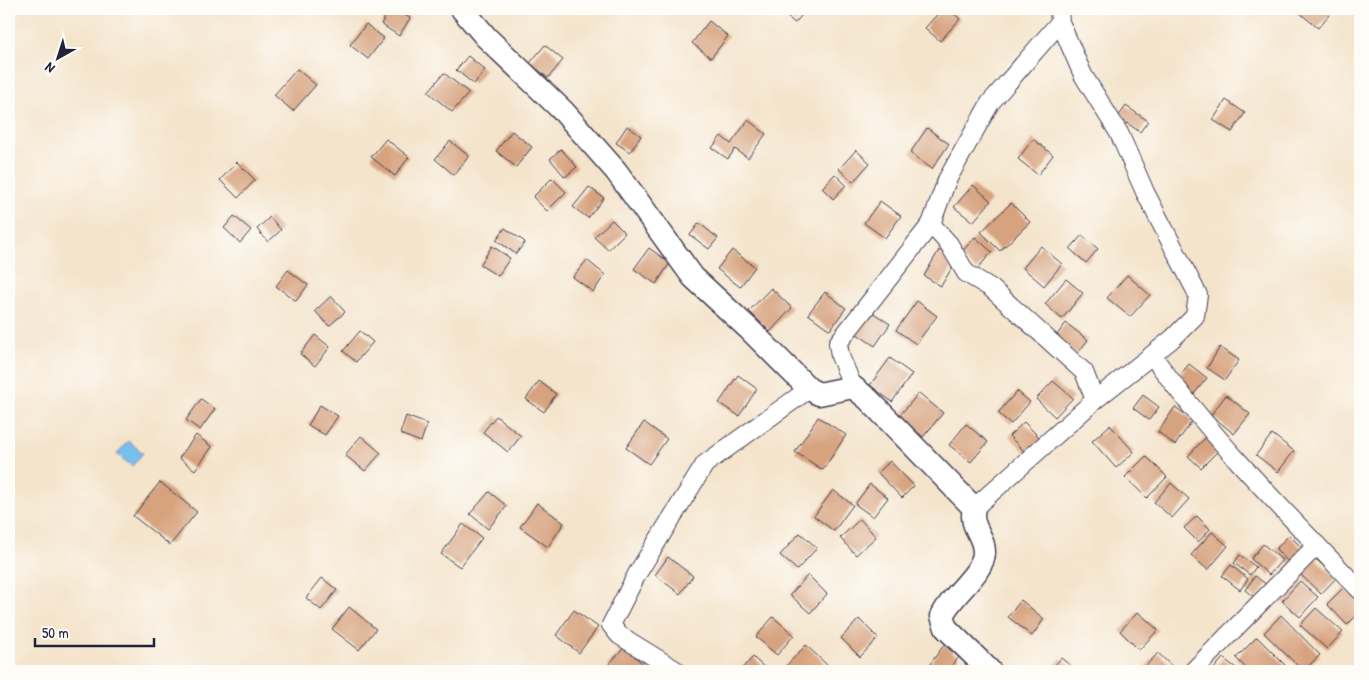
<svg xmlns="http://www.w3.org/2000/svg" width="1369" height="680" font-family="'Patrick Hand',sans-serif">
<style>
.water{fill:#76c0ef;stroke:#4c7195}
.building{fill:#d7a37f}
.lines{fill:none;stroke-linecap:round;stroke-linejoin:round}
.minor-casing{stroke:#423f51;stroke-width:20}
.tertiary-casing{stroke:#423f51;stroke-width:25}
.minor{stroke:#fff;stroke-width:18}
.tertiary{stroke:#fff;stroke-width:22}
</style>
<rect width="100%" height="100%" fill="#fdfcf7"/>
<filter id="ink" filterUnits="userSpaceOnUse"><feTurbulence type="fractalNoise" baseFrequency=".02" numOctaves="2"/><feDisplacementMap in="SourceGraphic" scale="10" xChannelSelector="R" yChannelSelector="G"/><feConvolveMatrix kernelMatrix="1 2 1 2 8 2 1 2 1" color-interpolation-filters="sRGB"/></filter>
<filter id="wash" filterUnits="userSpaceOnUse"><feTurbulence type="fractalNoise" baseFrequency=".0096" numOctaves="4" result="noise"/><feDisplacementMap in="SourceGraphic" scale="20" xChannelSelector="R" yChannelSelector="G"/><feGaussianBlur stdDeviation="1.12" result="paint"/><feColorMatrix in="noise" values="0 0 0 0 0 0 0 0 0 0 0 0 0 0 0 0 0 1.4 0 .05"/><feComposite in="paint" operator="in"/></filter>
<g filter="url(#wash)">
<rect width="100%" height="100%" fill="#f4e4cc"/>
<path class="water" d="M128 441 143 453 132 466 117 454Z"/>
<g id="blocks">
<path class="building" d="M390 9H395L410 18 399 36 381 24Z
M777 9H807L795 23Z
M942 9H949L960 19 940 41 925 28Z
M1295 9H1334L1318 28Z
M709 21 728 36 711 58 692 43Z
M366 24 384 38 368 59 350 45Z
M545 45 563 60 548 78 530 63Z
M468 56 485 70 474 84 456 70Z
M297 69 316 85 293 111 274 95Z
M444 73 469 93 452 112 428 92Z
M1226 100 1245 113 1232 132 1213 120Z
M1126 106 1148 121 1140 132 1118 117Z
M748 120 766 134 748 158 735 149 728 159 712 148 721 136 731 144Z
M627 126 641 136 630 152 616 143Z
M927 128 949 144 932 169 910 153Z
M512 131 532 147 516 167 496 151Z
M386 139 409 157 395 176 371 157Z
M1033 139 1053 155 1038 175 1018 159Z
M450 141 469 156 454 175 435 159Z
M561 149 577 167 565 177 550 159Z
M856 150 870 163 853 182 839 169Z
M237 162 255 180 238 198 220 180Z
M835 174 846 185 833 199 822 188Z
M552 178 566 192 547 211 533 197Z
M973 185 991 201 973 222 954 207Z
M589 187 604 198 588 218 573 207Z
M880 201 901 216 885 238 864 223Z
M1011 203 1030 222 1000 251 981 232Z
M234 216 251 230 240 243 224 228Z
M270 217 281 230 268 242 257 229Z
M612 220 625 233 608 250 594 237Z
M699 223 718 238 709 249 690 235Z
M505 228 525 242 516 254 496 240Z
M1082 235 1098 249 1086 263 1070 249Z
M975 237 992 252 976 270 959 255Z
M492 246 510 258 498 276 480 265Z
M1041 246 1062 264 1044 286 1023 268Z
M649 248 670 263 656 284 634 269Z
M732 250 755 267 740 287 717 269Z
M939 250 956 261 941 286 924 276Z
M587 260 605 275 593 292 573 277Z
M288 270 308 285 296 301 276 286Z
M1127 275 1150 295 1130 317 1107 298Z
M1066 279 1083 293 1062 319 1045 304Z
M771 288 792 308 770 332 749 311Z
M825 292 846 308 830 330 808 314Z
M331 296 345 312 329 326 315 311Z
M917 301 937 316 916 344 896 330Z
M872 312 890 324 875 346 857 334Z
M1066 323 1088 340 1076 355 1054 339Z
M360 331 373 342 356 362 343 351Z
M315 335 330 347 315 366 300 354Z
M1220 347 1239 360 1225 380 1207 368Z
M890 358 912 374 892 402 870 385Z
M1189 364 1207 378 1194 394 1176 380Z
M738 375 757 389 739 416 719 403Z
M539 381 556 394 544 412 526 399Z
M1053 381 1073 398 1055 417 1036 399Z
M1017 391 1030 402 1011 424 998 413Z
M919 393 943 413 923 437 899 416Z
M1143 395 1159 407 1149 420 1133 408Z
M1226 395 1250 414 1234 434 1211 415Z
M201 399 215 409 200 430 186 420Z
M320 405 338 416 325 435 308 425Z
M1175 407 1193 420 1175 445 1158 432Z
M406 416 427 424 421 442 400 434Z
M496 416 521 436 508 452 483 432Z
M818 417 846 435 823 470 795 452Z
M644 422 667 439 649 464 626 448Z
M1024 422 1042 440 1027 454 1009 436Z
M966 424 988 442 971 462 949 445Z
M1110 425 1134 452 1116 468 1092 441Z
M1272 434 1294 451 1278 472 1256 455Z
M196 435 212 447 195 470 179 458Z
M361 436 381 453 365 471 345 455Z
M1206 437 1219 450 1201 468 1188 456Z
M1146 456 1167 477 1147 498 1125 477Z
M890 461 914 486 902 498 878 473Z
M160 482 197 512 170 545 133 516Z
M1171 483 1189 499 1172 518 1154 502Z
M870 484 888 498 873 517 855 504Z
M833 490 853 505 834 531 814 516Z
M489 492 507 506 488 529 470 514Z
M537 503 564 523 548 547 520 527Z
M1197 516 1210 529 1198 542 1184 528Z
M860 519 876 537 856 555 840 538Z
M463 524 482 538 460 567 441 554Z
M1212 532 1228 546 1208 570 1191 555Z
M800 533 817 548 797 570 780 555Z
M1289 535 1304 550 1290 564 1276 549Z
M1263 544 1282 560 1269 575 1251 559Z
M1240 555 1256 567 1250 575 1234 563Z
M668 557 693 576 680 594 655 575Z
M1315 558 1336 578 1321 594 1300 574Z
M1231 565 1248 579 1240 590 1222 576Z
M808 575 827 594 810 613 790 595Z
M1255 576 1267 585 1256 599 1245 590Z
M322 578 337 590 321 610 306 598Z
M1300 581 1318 597 1300 617 1282 601Z
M1346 585 1360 600V612L1347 625 1327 604Z
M1021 600 1044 619 1032 636 1008 617Z
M349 607 376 629 359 650 332 629Z
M1316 608 1343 632 1327 649 1300 625Z
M574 610 598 627 579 653 556 635Z
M1138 612 1158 630 1139 650 1120 631Z
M1281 615 1320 655 1303 671 1264 633Z
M773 617 794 635 777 655 756 637Z
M859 619 878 638 860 657 841 638Z
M1257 637 1285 665 1280 671H1249L1236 658Z
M806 645 827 665 822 671H781Z
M944 645 959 657 948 671H940L930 664Z
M625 647 648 669 647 671H613L607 666Z
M1158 653 1177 671H1141Z
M753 657 768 671H740Z
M1061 658 1077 671H1050Z
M1223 658 1240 671H1212Z"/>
</g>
</g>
<g filter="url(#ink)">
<use href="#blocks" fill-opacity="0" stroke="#423f51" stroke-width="1"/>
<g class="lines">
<defs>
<path id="minor" d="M1059 9 1060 22 1083 75 1119 133 1145 192 1198 295 1195 316 1172 339 1152 355
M931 224 949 244 966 273 991 288 1084 372 1095 400 974 508
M853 387 840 356 838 343 931 224 947 180 990 103 1060 22
M1095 400 1152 355C1213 440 1287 514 1360 590
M677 671 619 635 611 625 637 574 705 464 809 389
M1193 671 1317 545"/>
<path id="tertiary" d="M462 9 486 37 564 112 616 171 693 277 749 329 809 389 819 394 853 387 868 399 974 508C969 527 984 534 984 552 984 573 951 595 942 616L946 628 990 671"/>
</defs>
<use href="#minor" class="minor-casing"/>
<use href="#tertiary" class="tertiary-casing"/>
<use href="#minor" class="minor"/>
<use href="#tertiary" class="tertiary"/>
</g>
</g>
<rect width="1369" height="680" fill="none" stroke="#fdfcf7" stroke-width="30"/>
<g transform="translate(58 58) rotate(219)" stroke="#fdfcf7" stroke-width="4" paint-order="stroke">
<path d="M0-4L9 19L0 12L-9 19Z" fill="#22223b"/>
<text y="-8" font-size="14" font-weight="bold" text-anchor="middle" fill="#22223b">N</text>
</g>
<path d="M35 638v8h119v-8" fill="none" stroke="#22223b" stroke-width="2.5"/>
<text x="42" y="638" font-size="15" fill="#22223b" stroke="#fdfcf7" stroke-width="4" paint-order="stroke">50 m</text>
</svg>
